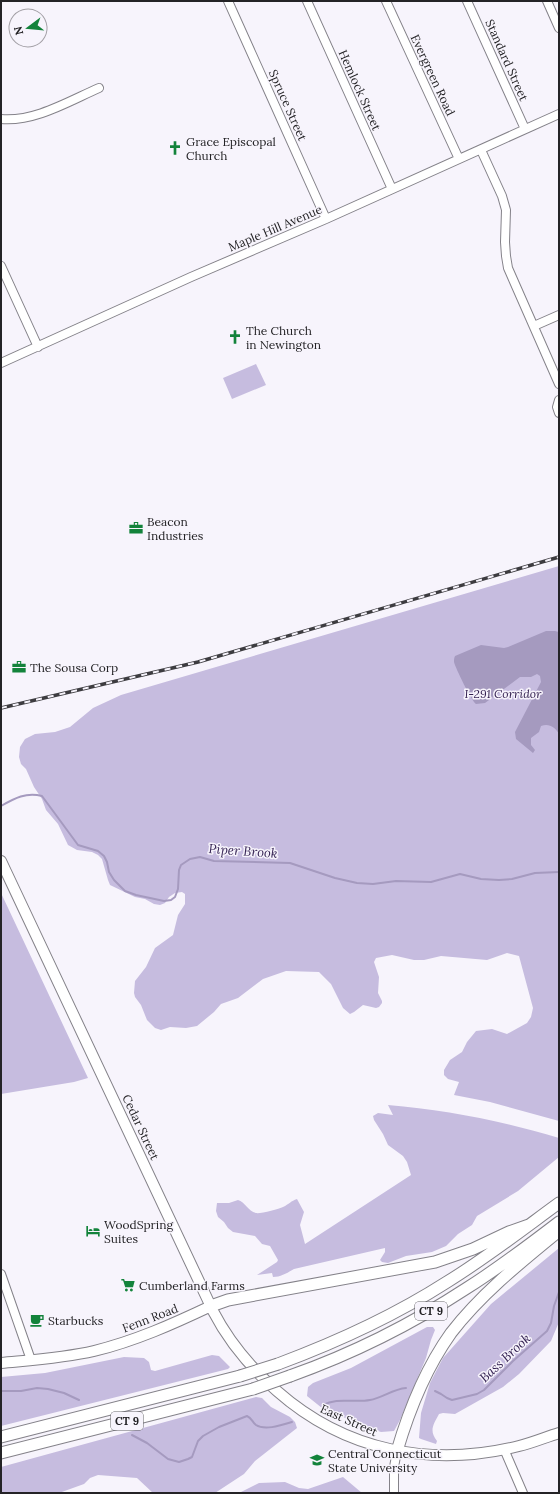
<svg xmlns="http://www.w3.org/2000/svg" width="560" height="1494" font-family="Lora,serif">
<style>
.green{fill:#c6bcdf}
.water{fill:#a59abf}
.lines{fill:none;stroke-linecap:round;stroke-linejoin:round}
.stream{stroke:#a59abf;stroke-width:2}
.minor-casing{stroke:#848289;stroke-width:10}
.major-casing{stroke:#848289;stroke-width:12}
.highway-casing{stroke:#848289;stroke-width:13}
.minor{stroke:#fff;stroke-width:8}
.major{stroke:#fff;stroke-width:10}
.highway{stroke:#fff;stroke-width:11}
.rail-casing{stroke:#3d3c40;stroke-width:3.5}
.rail{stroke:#f7f4fc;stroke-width:2;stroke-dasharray:6;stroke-linecap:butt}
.highway-bridge-casing{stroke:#848289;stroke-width:13;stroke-linecap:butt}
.highway-bridge{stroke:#fff;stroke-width:11}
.labels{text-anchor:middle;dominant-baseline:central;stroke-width:3;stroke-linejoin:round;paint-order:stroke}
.shield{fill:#f7f4fc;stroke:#636266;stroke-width:1}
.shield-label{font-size:11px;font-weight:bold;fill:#242326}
.street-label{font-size:12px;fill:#242326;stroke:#f7f4fc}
.poi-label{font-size:12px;fill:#242326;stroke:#f7f4fc;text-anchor:start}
.park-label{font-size:12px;font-style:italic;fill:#321f4f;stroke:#f7f4fc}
.water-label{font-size:13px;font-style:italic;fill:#372555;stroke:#f7f4fc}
</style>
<rect width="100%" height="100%" fill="#f7f4fc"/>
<path class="green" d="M256 364 266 385 232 399 223 378Z
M559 566V1121L490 1102 454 1095 459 1082 448 1079 444 1075V1070L450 1060 462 1052 467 1042 476 1031 492 1029 507 1034 527 1023 531 1017 533 1008 519 956 507 953 487 960 441 956 424 960H414L392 955 376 958 374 962 379 977 378 993 382 1001V1003L379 1007 376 1008 363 1005 354 1012 350 1014 343 1008 331 984 319 972 286 971 263 979 238 998 221 1004 214 1012 197 1026 186 1028 170 1027 161 1030 155 1028 147 1020 141 1005 135 997 134 993 135 981 146 967 155 948 173 935 178 915 185 904V894L182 892 175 893 169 897 165 903 160 905 154 904 145 899 135 897 110 885 108 880 102 859 98 855 92 852 77 850 68 845 58 824 46 810 42 799 34 787 26 769 21 764 19 757 20 747 25 739 35 734 55 732 70 727 93 708 121 695Z
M1 893 88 1078 74 1082 1 1094Z
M388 1105C446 1110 503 1121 559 1138V1157L518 1191 477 1216 472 1225 458 1234 446 1246 432 1252 406 1256 388 1263 382 1262 380 1260 385 1252V1248L294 1269C287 1273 281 1277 273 1277L272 1273 257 1275 277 1262 278 1260 270 1246 262 1244 255 1236 233 1232 228 1228 224 1222 218 1217 216 1211 217 1203H229L238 1200C245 1202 248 1211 256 1213 260 1214 279 1209 283 1207 289 1204 291 1201 297 1199L304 1212 300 1225 305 1244 411 1175 407 1162 403 1156 388 1145 383 1134 374 1120 373 1116 378 1113 393 1115Z
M559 1248V1322L551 1341 519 1374 503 1387 455 1414 443 1413 439 1414C433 1425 429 1431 437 1441L436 1444 421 1439 419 1438 421 1413 430 1383 443 1358 491 1304Z
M427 1327H433L435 1330 431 1340 426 1358 400 1420 394 1431 381 1432 364 1426 322 1408 307 1396 308 1387 313 1383 351 1368Z
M212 1355 219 1356 230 1367 228 1369 1 1426V1377L45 1373 124 1357 144 1358 149 1362 151 1370 155 1371Z
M256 1397 262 1398 271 1407 290 1417 295 1422 297 1428 255 1461 244 1474 215 1493H153L137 1478 98 1475 90 1478 84 1484 59 1493H1V1467Z
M343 1477 362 1493H239L259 1483 285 1482 299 1488 308 1489Z"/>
<path class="water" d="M546 631H555L559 632V734C555 727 549 723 541 726L539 732 531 738V745L535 750 533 753 516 739 515 732 541 682 540 676 537 674 531 677H520L485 703 476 704C472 702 455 667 454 662 454 660 454 658 455 656L481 645 504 648 508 647Z"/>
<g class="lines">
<path class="stream" d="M1 806C15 798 26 792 42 796L78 845 98 851 104 856 107 862 109 872 114 880 125 891 136 895 164 901 171 900 175 897 178 889 179 870 181 865 190 859 200 857 214 861 290 863 335 878 357 883 373 884 396 881 431 882 460 874 481 879 499 880 512 879 535 873 559 872
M1 1391H21L37 1388 48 1389 64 1393 79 1400
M435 1391 441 1394 447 1398 452 1400 477 1394 484 1390 513 1361 547 1331 551 1323 554 1306 559 1292
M323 1405C337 1397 354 1403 370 1400 382 1398 393 1389 406 1388
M132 1435 147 1443 168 1459 179 1462 188 1459 192 1457 198 1441 203 1436 219 1427 247 1416C252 1418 252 1422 256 1425 265 1431 282 1425 292 1422"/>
<defs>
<path id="minor" d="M228 1 326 219
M307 1 392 189
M386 1 459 159
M467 1 525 129
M547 1 559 28
M1 119C35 122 69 101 99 88
M481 150 502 196 506 210 505 242 506 256 508 268 559 384
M1 266 38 347
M534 326 559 315
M1 363 191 277 326 219 559 114
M559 400 557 407 559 413
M1 1274 31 1360
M504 1449 523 1493
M394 1493V1467L397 1451"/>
<path id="major" d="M1 861 213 1311C229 1342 251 1368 277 1391 345 1451 431 1468 519 1446 532 1443 546 1437 559 1433
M1 1363C32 1360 64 1358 94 1351 135 1341 173 1324 211 1306"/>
<path id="highway" d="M211 1306 228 1300 435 1262 473 1249 509 1232 529 1225
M278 1364C337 1342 394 1316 447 1282 486 1258 522 1230 559 1203
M290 1376C352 1354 412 1324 467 1288 499 1268 529 1245 559 1222
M1 1437 240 1376
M397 1451C409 1410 426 1368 451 1333 481 1294 521 1262 559 1231
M1 1453 253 1389"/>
</defs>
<use href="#minor" class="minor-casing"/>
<use href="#major" class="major-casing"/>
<use href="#highway" class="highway-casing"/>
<use href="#minor" class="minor"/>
<use href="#major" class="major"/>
<use href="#highway" class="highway"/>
<defs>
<path id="rail" d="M1 708 198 662 559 557"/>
</defs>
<use href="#rail" class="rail-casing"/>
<use href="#rail" class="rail"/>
<defs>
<path id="highway-bridge" d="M240 1376 278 1364
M253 1389 290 1376"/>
</defs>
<use href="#highway-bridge" class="highway-bridge-casing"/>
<use href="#highway-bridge" class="highway-bridge"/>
</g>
<defs>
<symbol id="church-bare" viewBox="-9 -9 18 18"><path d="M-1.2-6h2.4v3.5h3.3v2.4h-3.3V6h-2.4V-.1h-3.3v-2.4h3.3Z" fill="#13833b" stroke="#f7f4fc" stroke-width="2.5" paint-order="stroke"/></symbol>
<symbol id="office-bare" viewBox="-9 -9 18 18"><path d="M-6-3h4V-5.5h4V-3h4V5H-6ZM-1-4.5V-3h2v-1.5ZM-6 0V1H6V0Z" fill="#13833b" stroke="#f7f4fc" stroke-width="2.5" paint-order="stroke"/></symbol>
<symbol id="hotel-bare" viewBox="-9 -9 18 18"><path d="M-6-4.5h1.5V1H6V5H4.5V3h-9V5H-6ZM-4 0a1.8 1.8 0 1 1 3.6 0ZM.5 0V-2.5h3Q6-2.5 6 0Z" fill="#13833b" stroke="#f7f4fc" stroke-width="2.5" paint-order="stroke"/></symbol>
<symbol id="supermarket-bare" viewBox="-9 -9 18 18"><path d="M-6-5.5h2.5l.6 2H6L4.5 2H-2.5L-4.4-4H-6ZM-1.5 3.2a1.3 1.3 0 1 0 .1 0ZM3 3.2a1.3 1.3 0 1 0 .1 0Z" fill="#13833b" stroke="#f7f4fc" stroke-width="2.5" paint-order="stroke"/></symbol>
<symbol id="cafe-bare" viewBox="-9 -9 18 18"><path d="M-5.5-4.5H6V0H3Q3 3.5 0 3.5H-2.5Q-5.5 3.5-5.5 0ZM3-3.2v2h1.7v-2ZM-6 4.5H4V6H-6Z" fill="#13833b" stroke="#f7f4fc" stroke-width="2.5" paint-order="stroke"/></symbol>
<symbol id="university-bare" viewBox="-9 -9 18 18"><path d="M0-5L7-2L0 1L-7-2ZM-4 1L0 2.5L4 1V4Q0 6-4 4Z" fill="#13833b" stroke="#f7f4fc" stroke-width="2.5" paint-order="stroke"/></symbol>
</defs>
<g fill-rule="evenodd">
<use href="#church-bare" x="165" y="138" width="20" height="20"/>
<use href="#church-bare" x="225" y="327" width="20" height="20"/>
<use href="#office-bare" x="126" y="518" width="20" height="20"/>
<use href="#office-bare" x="9" y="657" width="20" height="20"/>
<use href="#hotel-bare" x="83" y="1221" width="20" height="20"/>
<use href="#supermarket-bare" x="118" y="1275" width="20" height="20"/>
<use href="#cafe-bare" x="27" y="1310" width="20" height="20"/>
<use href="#university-bare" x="307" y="1450" width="20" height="20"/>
</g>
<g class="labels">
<g class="shield">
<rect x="415" y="1302" width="32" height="18" rx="3"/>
<rect x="111" y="1412" width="32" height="18" rx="3"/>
</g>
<g class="shield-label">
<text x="431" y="1311">CT 9</text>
<text x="127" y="1421">CT 9</text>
</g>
<g class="street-label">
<text transform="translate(507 60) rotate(66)">Standard Street</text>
<text transform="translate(433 75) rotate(65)">Evergreen Road</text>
<text transform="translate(360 90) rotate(66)">Hemlock Street</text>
<text transform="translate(288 105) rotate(66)">Spruce Street</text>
<text transform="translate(275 228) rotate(-23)">Maple Hill Avenue</text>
<text transform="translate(141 1127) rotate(65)">Cedar Street</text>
<text transform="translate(150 1318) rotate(-21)">Fenn Road</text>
<text transform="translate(349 1420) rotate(24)">East Street</text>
</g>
<g class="poi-label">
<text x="186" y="141">Grace Episcopal<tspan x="186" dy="14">Church</tspan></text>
<text x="246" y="330">The Church<tspan x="246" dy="14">in Newington</tspan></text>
<text x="147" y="521">Beacon<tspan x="147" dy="14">Industries</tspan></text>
<text x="30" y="667">The Sousa Corp</text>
<text x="104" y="1224">WoodSpring<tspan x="104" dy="14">Suites</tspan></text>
<text x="139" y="1285">Cumberland Farms</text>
<text x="48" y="1320">Starbucks</text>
<text x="328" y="1453">Central Connecticut<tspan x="328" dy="14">State University</tspan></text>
</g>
<g class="park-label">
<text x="503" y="693">I-291 Corridor</text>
</g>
<g class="water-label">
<text transform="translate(243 851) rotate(4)">Piper Brook</text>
<text transform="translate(505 1358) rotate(-43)">Bass Brook</text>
</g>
</g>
<rect width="560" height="1494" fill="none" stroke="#242326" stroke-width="4"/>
<g transform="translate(28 28) rotate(254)"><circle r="19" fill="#f7f4fc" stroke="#a3a0a6"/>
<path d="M0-3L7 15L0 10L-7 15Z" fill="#13833b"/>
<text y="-6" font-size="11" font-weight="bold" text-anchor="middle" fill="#242326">N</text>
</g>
</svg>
